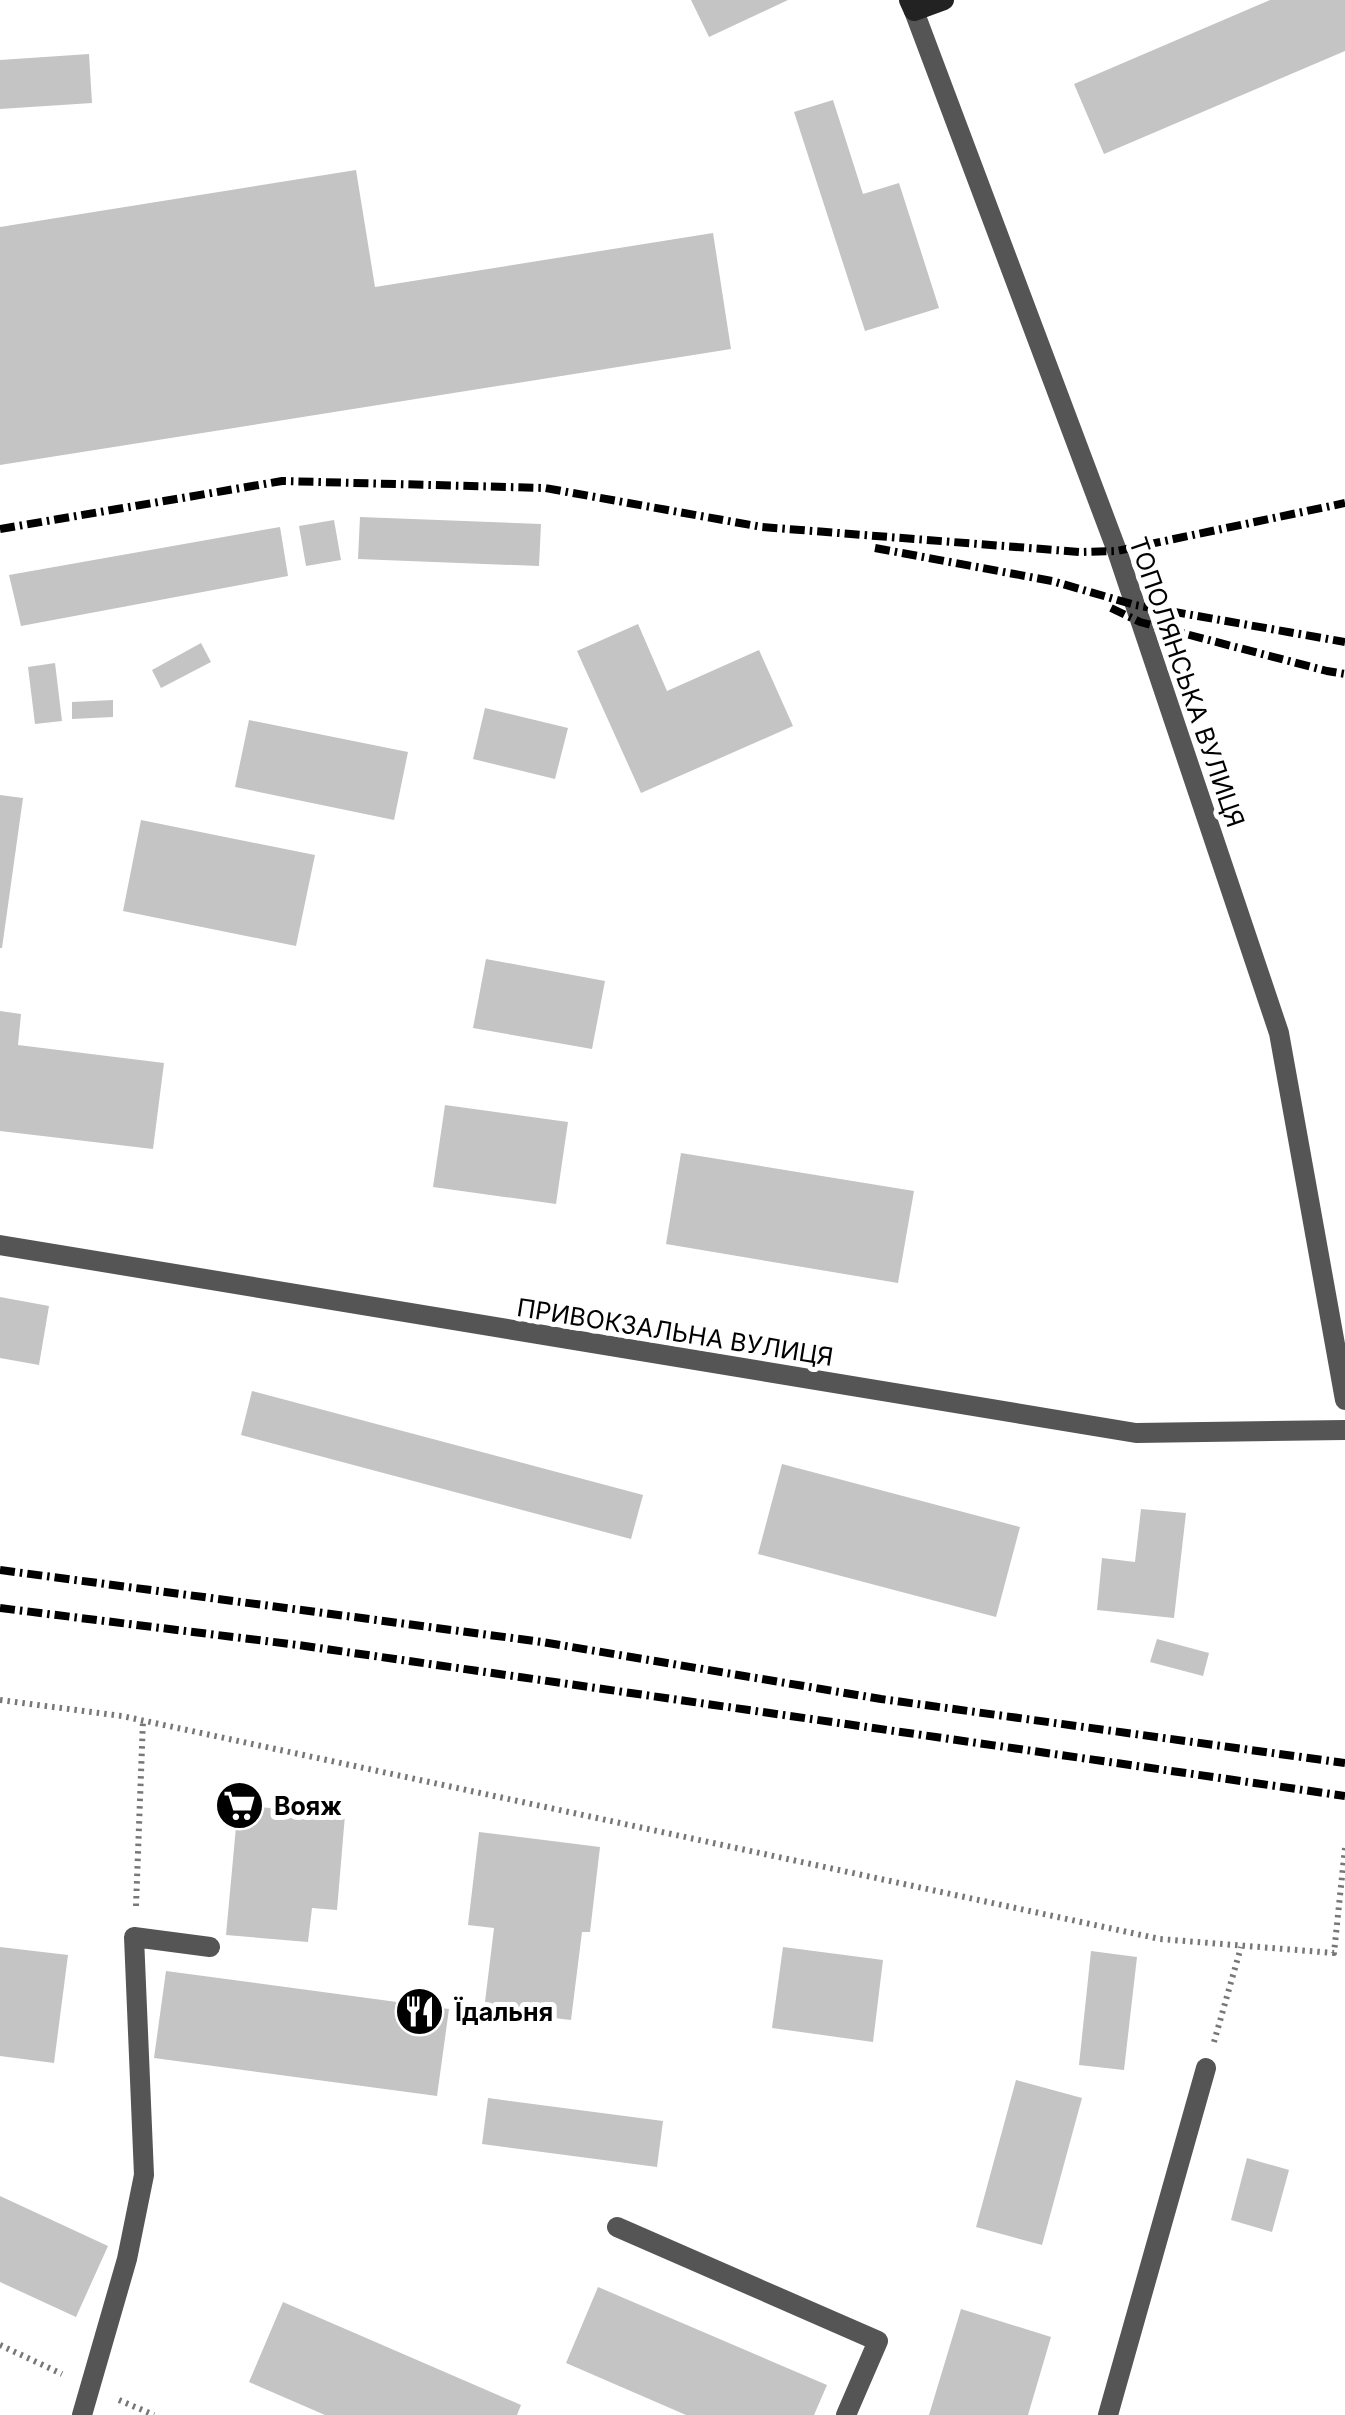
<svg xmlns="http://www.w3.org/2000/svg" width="1345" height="2415" font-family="Inter,sans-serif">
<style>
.building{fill:#c4c4c4}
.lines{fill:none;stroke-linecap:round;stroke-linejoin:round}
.path{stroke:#777;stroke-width:6;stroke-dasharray:2.5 5;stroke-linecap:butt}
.lane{stroke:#555;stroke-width:20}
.street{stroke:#555;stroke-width:20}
.secondary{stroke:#222;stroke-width:20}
.rail{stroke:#000;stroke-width:8;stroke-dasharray:15 5 2.5 5;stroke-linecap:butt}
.labels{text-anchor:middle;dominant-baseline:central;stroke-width:10;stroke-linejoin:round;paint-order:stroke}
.street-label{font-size:25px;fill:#000;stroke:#fff}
.poi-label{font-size:25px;font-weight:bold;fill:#000;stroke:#fff;text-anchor:start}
</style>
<rect width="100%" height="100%" fill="#fff"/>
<path class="building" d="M691 0H788L709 37Z
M1270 0H1345V51L1104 154 1074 84Z
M89 54 92 103 0 109V60Z
M833 100 863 194 899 183 939 308 865 331 794 112Z
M356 170 375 287 713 233 731 349 0 465V227Z
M360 517 541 524 539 566 358 559Z
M334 520 341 560 306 566 299 526Z
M280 527 288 576 21 626 9 575Z
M638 624 667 691 759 650 793 726 641 793 577 651Z
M201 643 211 662 161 688 152 670Z
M55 663 62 721 35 724 28 667Z
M113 700V717L72 719V702Z
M485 708 568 728 555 779 473 759Z
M249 720 408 752 394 820 235 787Z
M0 795 23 798 2 948H0Z
M141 820 315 855 296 946 123 911Z
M486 959 605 981 592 1049 473 1028Z
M0 1011 21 1014 18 1045 164 1063 153 1149 0 1131Z
M445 1105 568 1122 556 1204 433 1187Z
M681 1153 914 1191 898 1283 666 1244Z
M0 1297 49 1306 39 1365 0 1358Z
M252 1391 643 1495 631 1539 241 1435Z
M782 1464 1020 1527 996 1617 758 1554Z
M1141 1509 1186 1513 1174 1618 1097 1610 1102 1558 1135 1562Z
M1157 1639 1209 1653 1203 1676 1150 1662Z
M238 1805 345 1815 337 1910 312 1908 308 1942 226 1935Z
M479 1832 600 1847 590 1932H582L571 2020 484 2010 494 1928 468 1925Z
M0 1947 68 1955 54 2063 0 2056Z
M783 1947 883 1960 873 2042 772 2028Z
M1091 1951 1137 1957 1124 2070 1079 2065Z
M166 1971 449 2009 437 2096 154 2058Z
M1016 2080 1082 2098 1042 2245 976 2227Z
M488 2098 663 2121 657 2167 482 2144Z
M1247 2158 1289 2170 1272 2232 1231 2220Z
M0 2196 108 2246 76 2317 0 2282Z
M598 2287 827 2385 814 2415H686L566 2363Z
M283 2302 521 2405 517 2415H325L249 2382Z
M961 2309 1051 2337 1028 2415H929Z"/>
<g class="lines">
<path class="path" d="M0 1700 122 1716 1160 1939 1334 1953 1345 1848
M136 1906 143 1720
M1214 2042 1241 1947
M0 2345 62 2374
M119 2400 154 2415"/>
<path class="lane" d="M0 1245 1136 1433 1345 1430
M617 2227 878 2341 846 2415"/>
<path class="street" d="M914 11 1117 551 1279 1033 1345 1400
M82 2415 127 2259 144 2175 134 1937 210 1947
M1108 2415 1206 2068"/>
<path class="secondary" d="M909 0 914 11 944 0"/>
<path class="rail" d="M0 529 282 481 545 488 762 527 1080 552 1117 551 1345 503
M875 548 1052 581 1135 605 1345 642
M1111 608 1140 622 1327 671 1345 674
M0 1570 542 1642 881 1699 1345 1763
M0 1608 298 1645 1345 1796"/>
</g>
<defs>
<symbol id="supermarket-disc" viewBox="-11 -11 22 22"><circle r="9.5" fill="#000" stroke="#fff"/><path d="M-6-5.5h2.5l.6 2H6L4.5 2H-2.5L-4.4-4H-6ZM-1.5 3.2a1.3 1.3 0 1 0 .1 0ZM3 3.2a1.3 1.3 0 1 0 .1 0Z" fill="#fff"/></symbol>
<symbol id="restaurant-disc" viewBox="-11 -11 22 22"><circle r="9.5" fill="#000" stroke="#fff"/><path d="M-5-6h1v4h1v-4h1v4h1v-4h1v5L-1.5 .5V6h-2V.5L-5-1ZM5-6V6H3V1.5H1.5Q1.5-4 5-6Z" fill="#fff"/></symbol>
</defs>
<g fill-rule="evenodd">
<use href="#supermarket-disc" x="212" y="1778" width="55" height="55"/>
<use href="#restaurant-disc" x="392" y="1984" width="55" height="55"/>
</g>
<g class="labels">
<g class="street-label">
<text transform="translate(1187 682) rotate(71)">ТОПОЛЯНСЬКА ВУЛИЦЯ</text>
<text transform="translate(675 1332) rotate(9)">ПРИВОКЗАЛЬНА ВУЛИЦЯ</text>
</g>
<g class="poi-label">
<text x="274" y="1806">Вояж</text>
<text x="455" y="2012">Їдальня</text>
</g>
</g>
</svg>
